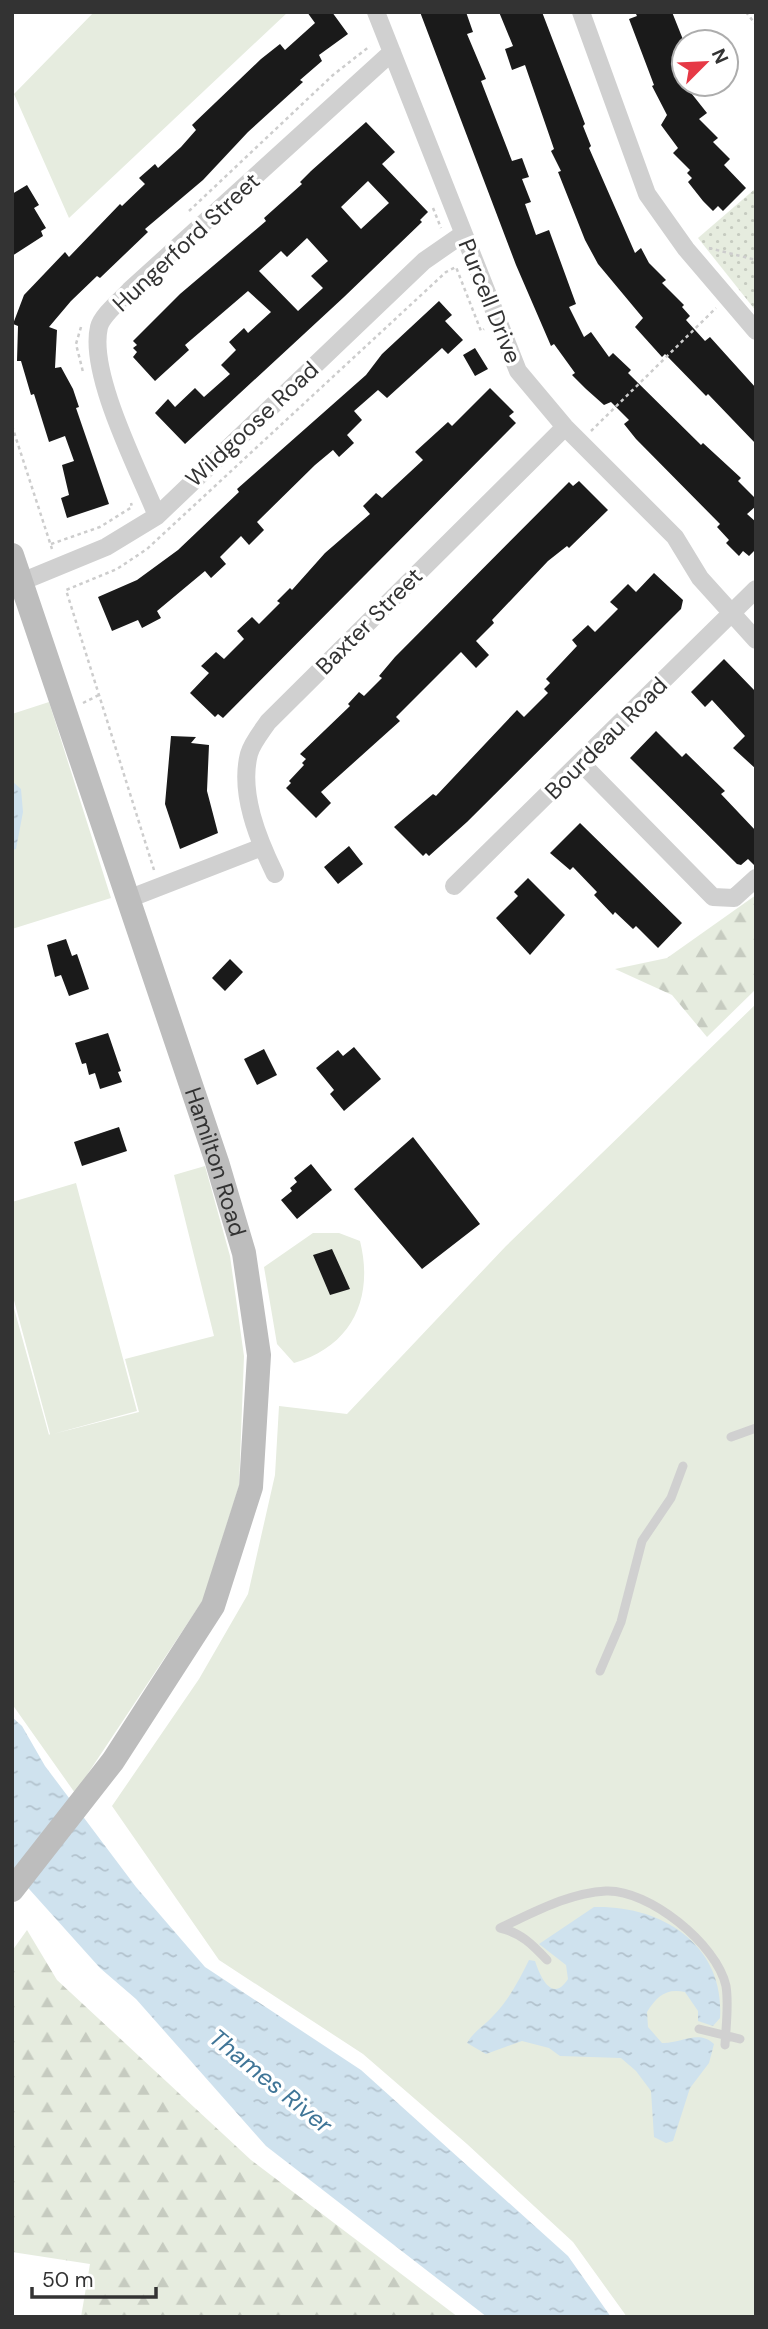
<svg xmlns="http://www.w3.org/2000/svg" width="768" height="2329" font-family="'DM Sans',sans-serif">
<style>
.grass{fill:#e6ecdf}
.forest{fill:url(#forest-firs)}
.park{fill:url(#park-dots)}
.water{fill:url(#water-ripples)}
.building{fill:#1a1a1a;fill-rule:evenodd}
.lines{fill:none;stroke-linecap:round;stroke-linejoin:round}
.path{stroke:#cdcdcd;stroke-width:2.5;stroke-dasharray:3.5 3.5;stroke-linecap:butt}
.service{stroke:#d0d0d0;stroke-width:9}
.minor{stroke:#d0d0d0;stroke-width:18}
.secondary{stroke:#bdbdbd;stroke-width:24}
.labels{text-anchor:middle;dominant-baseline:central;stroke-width:7;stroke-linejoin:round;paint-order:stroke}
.street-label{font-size:23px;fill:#333;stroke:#fff}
.water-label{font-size:24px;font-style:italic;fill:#3f7597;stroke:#fff}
</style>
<defs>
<pattern id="forest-firs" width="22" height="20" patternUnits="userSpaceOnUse" patternTransform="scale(1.75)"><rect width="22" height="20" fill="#e6ecdf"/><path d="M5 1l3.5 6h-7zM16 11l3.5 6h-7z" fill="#c6cbc0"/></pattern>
<pattern id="park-dots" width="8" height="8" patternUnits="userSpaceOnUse" patternTransform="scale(1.75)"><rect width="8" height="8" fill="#e6ecdf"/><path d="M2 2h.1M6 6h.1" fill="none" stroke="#c6cbc0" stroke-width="1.8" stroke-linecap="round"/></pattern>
<pattern id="water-ripples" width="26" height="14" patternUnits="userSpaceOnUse" patternTransform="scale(1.75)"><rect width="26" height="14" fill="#cfe2ee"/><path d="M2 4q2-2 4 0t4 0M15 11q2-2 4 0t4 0" fill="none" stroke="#b2c2cd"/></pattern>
</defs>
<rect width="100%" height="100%" fill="#fff"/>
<path class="grass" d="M94 12H288L69 218 14 94Z
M49 702 111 898 12 929V714Z
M756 1004V2317H627L573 2242 467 2144 363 2054 219 1960 112 1806 199 1679 248 1594 275 1475 279 1406 347 1414 506 1246Z
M205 1166 230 1256 244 1356 239 1486 203 1600 75 1793 12 1704V1301L49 1435 50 1434 12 1293V1202L76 1183 137 1411 53 1434 139 1412 125 1359 214 1336 174 1175Z
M313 1233H339L360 1241C374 1297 353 1346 294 1363L277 1344 264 1267Z"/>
<path class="forest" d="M756 895V989L707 1037 672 995 615 969 667 958Z
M27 1930 57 1980 251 2160 458 2317H81L90 2264 12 2252V1951Z"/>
<path class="park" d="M756 188V311L698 238Z"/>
<path class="water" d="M12 781 21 789 23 812 16 849 12 850Z
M12 1717 22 1726 45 1766 136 1887 205 1967 361 2070 568 2256 611 2317H487L266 2146 136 1999 100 1968 12 1870Z
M594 1907C662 1905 725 1945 720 2018L713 2026 698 2021V2011L685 1992C666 1988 657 1996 647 2012L648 2027 662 2043C680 2044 698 2029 714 2044L709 2063 690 2088 673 2141 666 2143 654 2137 651 2091 636 2071 621 2058 560 2056 549 2048 522 2041 486 2054 467 2043C474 2031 484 2026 493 2016 509 2000 519 1980 529 1960L535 1961C540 1976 552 2004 568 1979L566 1965 539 1944Z"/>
<path class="building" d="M307 12H332L348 34 319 55 322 61 300 80 303 82 248 132 203 180 145 229 148 232 100 278 97 276 71 301 49 327 57 330 55 368 61 367 73 389 79 407 76 408 109 504 67 518 61 498 69 495 62 465 74 461 65 436 49 442 34 394 31 395 21 361H17L18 326 13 324 24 295 65 252 69 257 120 204 122 206 145 184 139 178 155 164 158 168 181 147 196 130 192 125 261 59 280 44 285 50 315 23Z
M420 12H466L473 32 467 34 486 79 481 81 512 161 522 158 529 177 522 179 531 202 525 204 536 235 549 230 576 304 569 307 584 337 591 332 609 357 613 353 631 370 628 373 701 445 703 443 741 478 738 481 756 499V506L747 514 756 522V549L749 556 743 551 739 556 726 543 729 540 717 527 720 524 636 439 624 424 629 420 611 402 604 405 586 389 572 375 575 373 554 344 551 346 516 265Z
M499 12H542L585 124 583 126 591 146 589 148 635 253 641 248 649 263 666 280 662 283 684 305 682 307 690 316 686 320 705 341 710 337 756 388V444L708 394 706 396 665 354 662 357 635 327 643 318 598 264 585 240 558 172 561 171 551 151 554 149 525 65 512 70 505 49 513 46Z
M635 12H672L684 42V84L707 113 699 119 718 138 713 142 730 159 724 165 746 188 723 211 718 206 713 211 703 201 688 182 692 178 687 173 690 170 673 153 678 148 661 125 667 115 652 86 654 85 629 19 637 16Z
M366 122 395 152 382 164 428 212 420 220 422 222 344 297 185 444 155 413 168 399 175 407 195 388 204 397 230 374 221 365 236 350 229 342 244 328 248 333 271 312 248 291 185 345 189 350 155 381 133 357 137 352 133 348 137 345 133 341 180 294 266 221 264 218 302 184 300 182 311 171ZM368 181 389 203 361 229 341 207ZM307 238 328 261 311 276 323 288 298 311 259 271 281 251 287 257Z
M27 185 39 205 34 208 46 228 41 231 43 236 12 256V194Z
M439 301 452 315 445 321 463 340 448 354 442 348 387 398 378 390 354 411 362 420 347 435 354 443 339 457 333 450 315 465 257 522 264 530 249 545 241 536 220 557 226 564 211 578 205 571 157 611 161 618 142 628 138 620 112 631 98 597 137 580 178 550 239 492 237 489 366 375 382 354Z
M475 348 488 369 475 376 463 355Z
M490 388 514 412 509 416 516 423 223 718 218 714 215 717 190 693 209 673 201 666 216 652 224 659 244 639 237 631 252 617 259 624 280 603 277 601 290 588 292 590 325 553 370 514 363 506 376 493 382 498 423 460 415 452 448 422 452 426Z
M579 481 608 510 569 548 567 546 548 561 492 620 494 623 476 641 489 655 476 668 461 652 396 717 400 721 321 792 331 803 316 818 286 788 291 783 289 781 304 765 302 763 306 759 300 754 350 706 348 704 359 692 364 696 382 678 379 676 395 657 569 482 573 486Z
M654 573 683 600 681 609 467 822 429 856 426 853 423 856 394 827 433 794 436 796 517 710 524 717 548 693 544 689 550 683 546 679 577 646 572 640 588 625 595 632 618 609 610 602 628 584 636 592Z
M724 659 756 692V769L733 748 745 736 712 700 705 707 691 692Z
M656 731 682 757 686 753 725 791 721 794 756 831V867L748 859 741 865 737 864 630 758Z
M171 736 196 737 191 743 209 745 207 791 218 833 180 849 165 804Z
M580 823 682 923 658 948 636 926 633 929 615 912 613 915 594 895 597 892 573 867 570 870 550 853Z
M349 846 363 864 338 884 324 867Z
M528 878 565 915 530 955 496 918 518 896 514 892Z
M66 939 72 956 77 954 89 989 69 996 61 975 55 977 47 945Z
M230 959 243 972 225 991 212 978Z
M108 1033 121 1071 118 1072 122 1082 100 1089 95 1073 89 1075 86 1063 82 1064 75 1043Z
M354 1047 381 1079 344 1111 330 1094 334 1090 316 1068 338 1050 343 1056Z
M264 1049 277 1075 257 1085 244 1059Z
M119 1127 127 1151 82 1166 74 1142Z
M413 1137 480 1224 422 1269 354 1189Z
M311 1164 332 1190 297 1219 281 1200 292 1191 290 1188 297 1182 294 1178Z
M332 1249 350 1289 330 1295 313 1255Z"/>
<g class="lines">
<path class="path" d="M746 12 756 25
M433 208 441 228
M189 211 333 75 370 46
M709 248 756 260
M81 327 76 344 83 372
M12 426 52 549
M591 431 716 308
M51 544 100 527 132 507 131 503
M83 703 99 695
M154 870 66 590 117 569 147 549 446 272 456 267 481 331 484 329"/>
<path class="service" d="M731 1437 756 1428
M600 1671 621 1622 642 1541 671 1498 683 1466
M500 1928C533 1913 568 1893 606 1891 648 1889 717 1944 726 1986 729 2005 726 2025 725 2045
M500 1928C521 1933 532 1944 547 1960
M699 2029 740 2039"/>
<path class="minor" d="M376 12 518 371 565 427 675 537 700 578 756 640
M581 12 647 194 686 249 756 331
M157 516C139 471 88 374 99 327 102 315 121 300 130 290L392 52
M21 582 106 547 157 516 424 261 463 234
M581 763 713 897 734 898 756 878
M275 874C258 839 239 793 249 754 252 743 262 731 268 722L565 427
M454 886 756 589
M128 899 262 847"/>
<path class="secondary" id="s1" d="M12 555 217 1162 244 1253 259 1355 251 1487 213 1606 113 1761 12 1890"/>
</g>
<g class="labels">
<g class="street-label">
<text transform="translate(186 242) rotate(-43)">Hungerford Street</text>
<text transform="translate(490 301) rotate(68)">Purcell Drive</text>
<text transform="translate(252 424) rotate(-43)">Wildgoose Road</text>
<text transform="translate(369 621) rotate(-45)">Baxter Street</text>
<text transform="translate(606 738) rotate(-45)">Bourdeau Road</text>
<text stroke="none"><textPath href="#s1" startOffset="640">Hamilton Road</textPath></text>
</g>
<g class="water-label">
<text transform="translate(271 2081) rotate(39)">Thames River</text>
</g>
</g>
<rect width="768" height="2329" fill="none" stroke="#333333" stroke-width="28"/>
<g transform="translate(705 63) rotate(66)"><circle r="33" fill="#ffffff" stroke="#adadad" stroke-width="2"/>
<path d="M0-5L12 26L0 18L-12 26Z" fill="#e63946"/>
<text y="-10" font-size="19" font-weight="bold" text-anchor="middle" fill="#333333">N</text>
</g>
<path d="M32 2287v10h124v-10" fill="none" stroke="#333333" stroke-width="3.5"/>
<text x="42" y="2287" font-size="21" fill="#333333" stroke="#ffffff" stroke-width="5" paint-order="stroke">50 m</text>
</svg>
